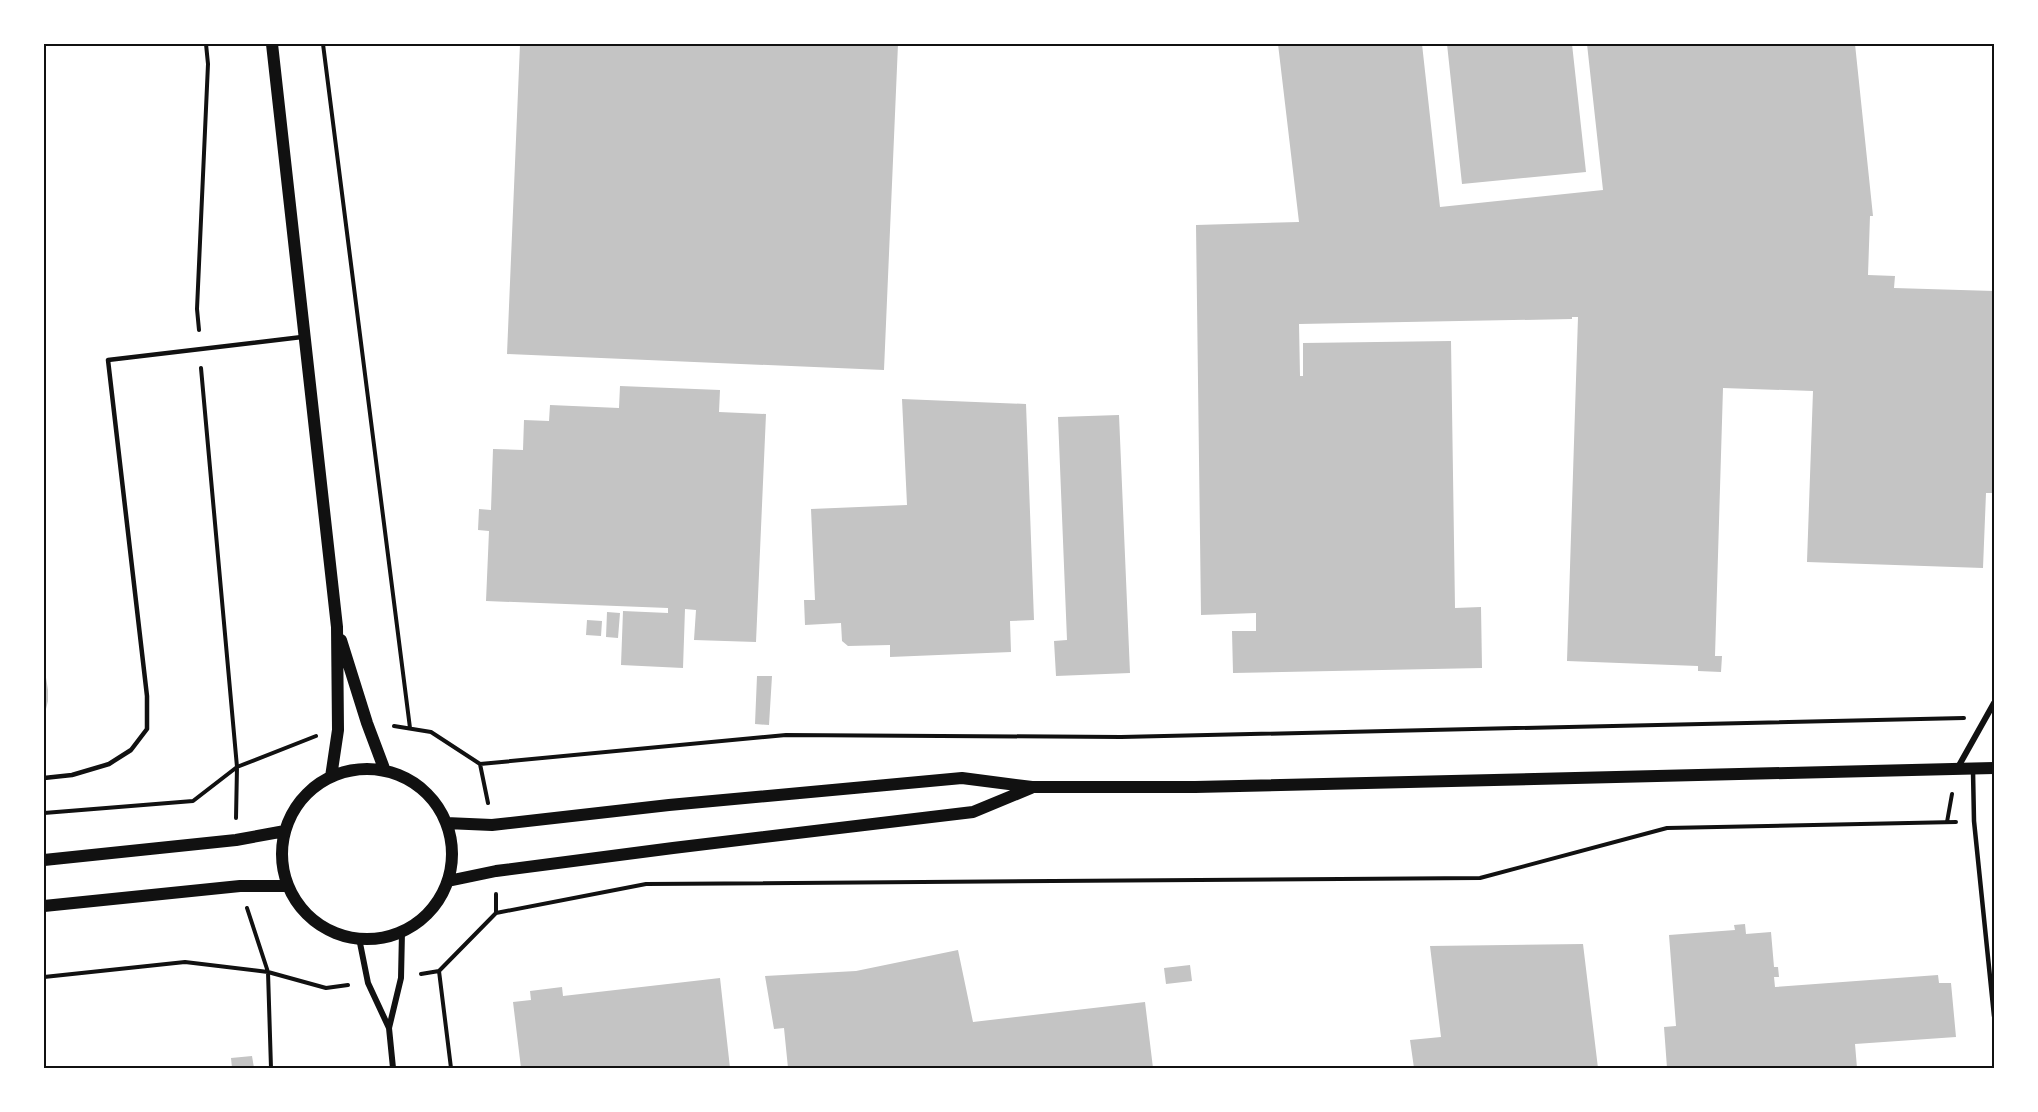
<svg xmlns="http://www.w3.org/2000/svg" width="2038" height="1112" font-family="Quicksand,sans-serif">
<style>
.building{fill:#c4c4c4}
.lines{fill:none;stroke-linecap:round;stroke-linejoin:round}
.path{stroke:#111;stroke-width:4}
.service{stroke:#111;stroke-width:4.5}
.minor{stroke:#111;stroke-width:6}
.secondary{stroke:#111;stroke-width:12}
.neatline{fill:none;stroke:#111;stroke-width:2}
</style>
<rect width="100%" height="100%" fill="#fff"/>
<path class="building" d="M520 44H898L884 370 507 354Z
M1278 44H1422L1440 207 1603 190 1587 44H1855L1873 216H1870L1868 275 1895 276 1894 288 1994 291V493H1986L1983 568 1807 562 1813 391 1723 388 1715 656H1722L1721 672 1698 671V666L1567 661 1578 317H1572V319L1299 324 1300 376H1303V343L1451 341 1455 608 1481 607 1482 668 1233 673 1232 631H1256V613L1201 615 1196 225 1299 222Z
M1447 44H1572L1586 172 1462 184Z
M620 386 720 390 719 412 766 414 756 642 694 640 696 610 685 609 683 668 621 665 623 611 668 613V608L486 601 489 531 478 530 479 509 491 510 493 449 523 450 524 420 549 421 550 405 619 408Z
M902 399 1026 404 1034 620 1010 621 1011 652 890 657V645L848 646 842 641 841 623 805 625 804 600H815L811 509 907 505Z
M1119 415 1130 673 1056 676 1054 641 1067 640 1058 417Z
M607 612 620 613 618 638 606 637Z
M587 620 602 621 601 636 586 635Z
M44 665 48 690V701L44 717Z
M757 676H772L769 725 755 724Z
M1745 924 1746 934 1771 932 1774 967H1778L1779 977H1774L1775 987 1938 975 1939 983H1951L1956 1037 1855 1044 1857 1068H1667L1664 1027 1676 1026 1669 935 1735 930 1734 925Z
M1583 944 1598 1068H1414L1410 1040 1441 1037 1430 946Z
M958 950 973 1022 1145 1002 1153 1068H788L784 1028 774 1029 765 976 856 971Z
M1190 965 1192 981 1166 984 1164 968Z
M720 978 730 1068H521L513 1002 531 1000 530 991 562 987 563 996Z
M252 1056 254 1068H232L231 1058Z"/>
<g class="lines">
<path class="path" d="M323 44 410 728
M199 330 197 309 208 64 206 44
M201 368 237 767 236 818
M394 726 431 732 480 764 488 803
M480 764 786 735 1121 737 1964 718
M44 813 193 801 237 767 316 736
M1947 822 1952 794
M247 908 268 972 271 1068
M496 913 646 884 1480 878 1667 828 1956 822
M439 971 451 1068
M421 974 439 971 496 913V894
M44 977 185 962 268 972 326 988 348 985"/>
<path class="service" d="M1973 771 1974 821 1994 1016
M44 778 72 775 109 764 131 750 147 729V696L108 360 302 337"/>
<path class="minor" d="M1957 769 1994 703
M359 938 368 983 389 1028 393 1068
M389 1028 401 978 402 932"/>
<path class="secondary" d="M272 44 337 627 338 730 331 777
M341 640 367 723 385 771
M282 854a85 85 0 1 1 170 0a85 85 0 1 1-170 0Z
M446 823 492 825 669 805 962 778 1032 787H1195L1994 768
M44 860 236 840 285 831
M448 881 496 871 673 848 973 812 1031 788
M44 906 240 886H288"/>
</g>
<rect width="2038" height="1112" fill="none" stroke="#ffffff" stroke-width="90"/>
<rect x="45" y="45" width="1948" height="1022" class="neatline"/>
</svg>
